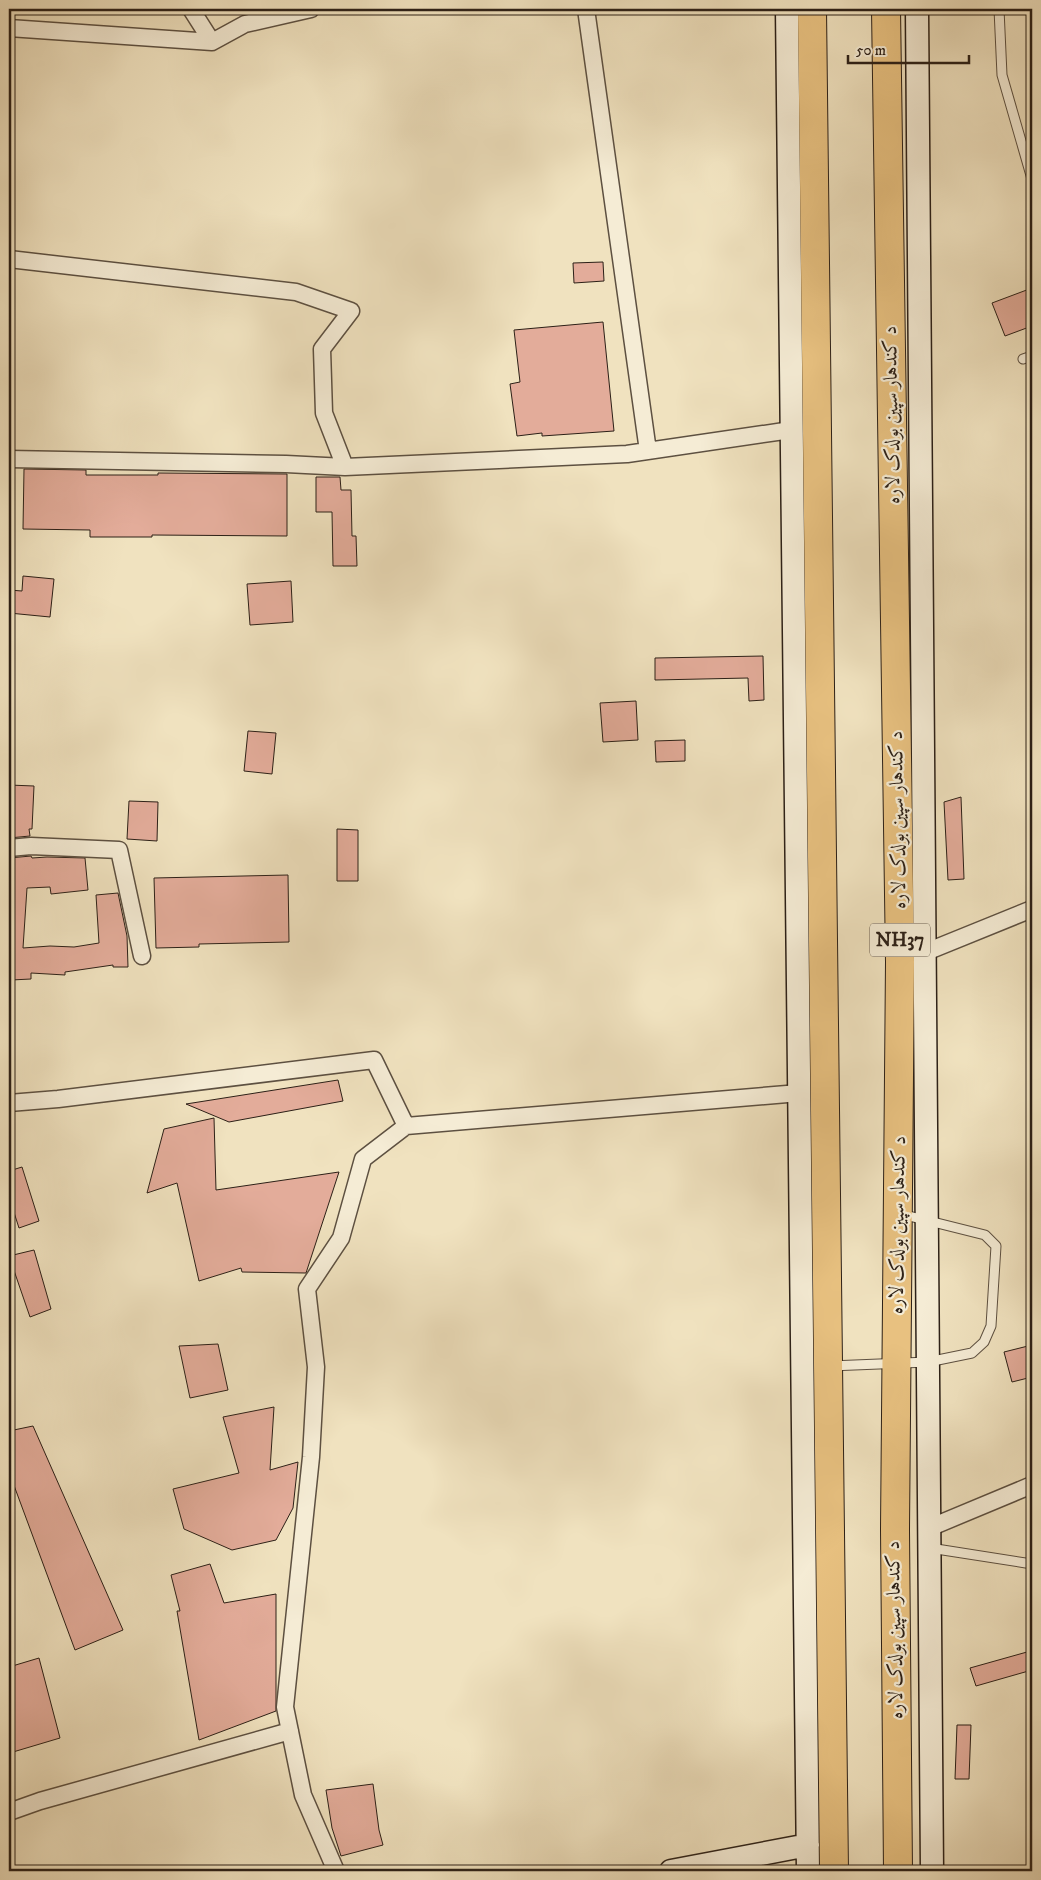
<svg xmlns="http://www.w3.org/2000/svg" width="1041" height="1880" font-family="'IM FELL DW Pica',Amiri,serif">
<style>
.building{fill:#e3ac9a;stroke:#2c2017}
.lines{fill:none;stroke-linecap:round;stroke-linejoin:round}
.lane-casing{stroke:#5d5041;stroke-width:11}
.street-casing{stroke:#5d5041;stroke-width:19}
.secondary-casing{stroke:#2c2017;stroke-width:25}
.highway-casing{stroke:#2c2017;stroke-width:30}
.lane{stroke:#f5ecd5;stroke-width:9}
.street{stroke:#f5ecd5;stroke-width:16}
.secondary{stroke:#f5ecd5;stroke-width:22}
.highway{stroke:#e8c180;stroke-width:28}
.labels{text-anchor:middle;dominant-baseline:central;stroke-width:4.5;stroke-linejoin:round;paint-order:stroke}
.shield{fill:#f5ecd5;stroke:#685d50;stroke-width:1}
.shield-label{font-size:19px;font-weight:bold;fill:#2c2017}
.street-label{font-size:20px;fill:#2c2017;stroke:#f5ecd5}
</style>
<rect width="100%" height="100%" fill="#f0e2bf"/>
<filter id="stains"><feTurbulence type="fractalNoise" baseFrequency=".004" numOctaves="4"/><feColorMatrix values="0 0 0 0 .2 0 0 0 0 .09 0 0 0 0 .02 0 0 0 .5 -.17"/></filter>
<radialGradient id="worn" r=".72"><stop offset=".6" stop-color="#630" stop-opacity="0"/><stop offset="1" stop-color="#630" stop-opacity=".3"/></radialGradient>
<path class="building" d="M603 262 604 281 574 283 573 263Z
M1032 288V326L1005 336 992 303Z
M603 322 614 431 542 436V433L517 436 510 384 520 382 514 330Z
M24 469 86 470V475H158V473L287 474V536L152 535V537H90V530L23 529Z
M316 477H340L341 490H351L352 536H356L357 566H333L332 512H316Z
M23 576 54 579 50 617 9 613V590L22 591Z
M291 581 293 622 250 625 247 584Z
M763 656 764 700 749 701 748 678 655 680V658Z
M636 701 638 740 603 742 600 703Z
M248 731 276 733 272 774 244 771Z
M685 740V761L656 762 655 741Z
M9 785 34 786 32 829H29L30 836 9 838Z
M961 797 964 879 948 880 944 802Z
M129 801 158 802 157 841 127 839Z
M337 829 358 830V881H337Z
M31 856 32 858 47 857 85 858 88 890 51 894 50 887 27 888 23 948 50 946 74 947 99 943 96 895 118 893 127 936 128 967H113V965L65 972V975L31 973V979L11 980 9 937V858Z
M288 875 289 942 199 944V947L156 948 154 878Z
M338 1080 343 1101 229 1122 186 1104Z
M214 1118 216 1190 339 1172 306 1273 242 1272 241 1268 199 1281 177 1183 147 1193 164 1129Z
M22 1167 39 1221 19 1228 11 1203 12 1202 9 1193V1171Z
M34 1250 51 1309 30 1317 9 1256Z
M218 1344 228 1390 190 1398 179 1346Z
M1032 1345V1377L1012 1382 1004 1352Z
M274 1407 270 1470 298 1462 293 1508 276 1540 232 1550 184 1529 173 1489 239 1473 223 1417Z
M33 1426 123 1630 75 1650 9 1472V1431Z
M210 1564 224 1603 276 1594V1711L199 1740 177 1611H180L171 1575Z
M1027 1652 1032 1670 976 1686 970 1668Z
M39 1658 60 1738 13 1752 9 1737V1667Z
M957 1725H971L969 1779H955Z
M373 1784 379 1830 383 1845 341 1856 332 1828 326 1790Z"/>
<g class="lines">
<defs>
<path id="lane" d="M999 9 1002 75 1032 179
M1023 359 1032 356
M830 1366 928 1362 972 1353 984 1342 991 1326 996 1246 985 1235 901 1214
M930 1548 1032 1564"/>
<path id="street" d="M191 9 212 42
M586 9 648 451
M9 28 212 42 245 24 311 9
M9 259 296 292 351 311 322 349 324 413 345 467
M9 459 286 464 345 467 627 454 791 430
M9 848 31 846 119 850 142 956
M926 952 1032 909
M9 1103 58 1099 374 1060 406 1126 799 1093
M929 1528 1032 1485
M9 1812 40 1801 290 1731
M336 1871 303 1795 285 1707 311 1457 316 1367 307 1289 341 1238 363 1159 406 1126"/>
<path id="secondary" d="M787 9 808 1871
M917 9 932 1871
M671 1871 808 1845"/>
<path id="highway" d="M812 9 834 1871
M886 9 900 962 895 1530 898 1871"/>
</defs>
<use href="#lane" class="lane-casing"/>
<use href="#street" class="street-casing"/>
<use href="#secondary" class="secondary-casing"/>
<use href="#highway" class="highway-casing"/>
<use href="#lane" class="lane"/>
<use href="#street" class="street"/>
<use href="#secondary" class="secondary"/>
<use href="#highway" class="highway"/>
</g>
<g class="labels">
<rect class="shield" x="870" y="923.5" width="60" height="33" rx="4"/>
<g class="shield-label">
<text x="900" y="940">NH37</text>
</g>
<g class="street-label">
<text transform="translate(892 415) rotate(-91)">د کندهار سپین بولدک لاره</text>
<text transform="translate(898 820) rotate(-91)">د کندهار سپین بولدک لاره</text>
<text transform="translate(898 1225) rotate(-89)">د کندهار سپین بولدک لاره</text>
<text transform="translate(895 1630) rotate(-91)">د کندهار سپین بولدک لاره</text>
</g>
</g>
<rect width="1041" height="1880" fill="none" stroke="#f0e2bf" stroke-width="30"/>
<rect x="10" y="10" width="1021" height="1860" fill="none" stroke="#2c2017" stroke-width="2.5"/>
<rect x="15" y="15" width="1011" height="1850" fill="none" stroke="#2c2017"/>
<path d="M848 55v8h121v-8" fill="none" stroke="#2c2017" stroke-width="2.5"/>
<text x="856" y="55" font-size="15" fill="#2c2017" stroke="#f5ecd5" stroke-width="4" paint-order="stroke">50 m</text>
<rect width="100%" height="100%" filter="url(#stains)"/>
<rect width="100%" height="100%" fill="url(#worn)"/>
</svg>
